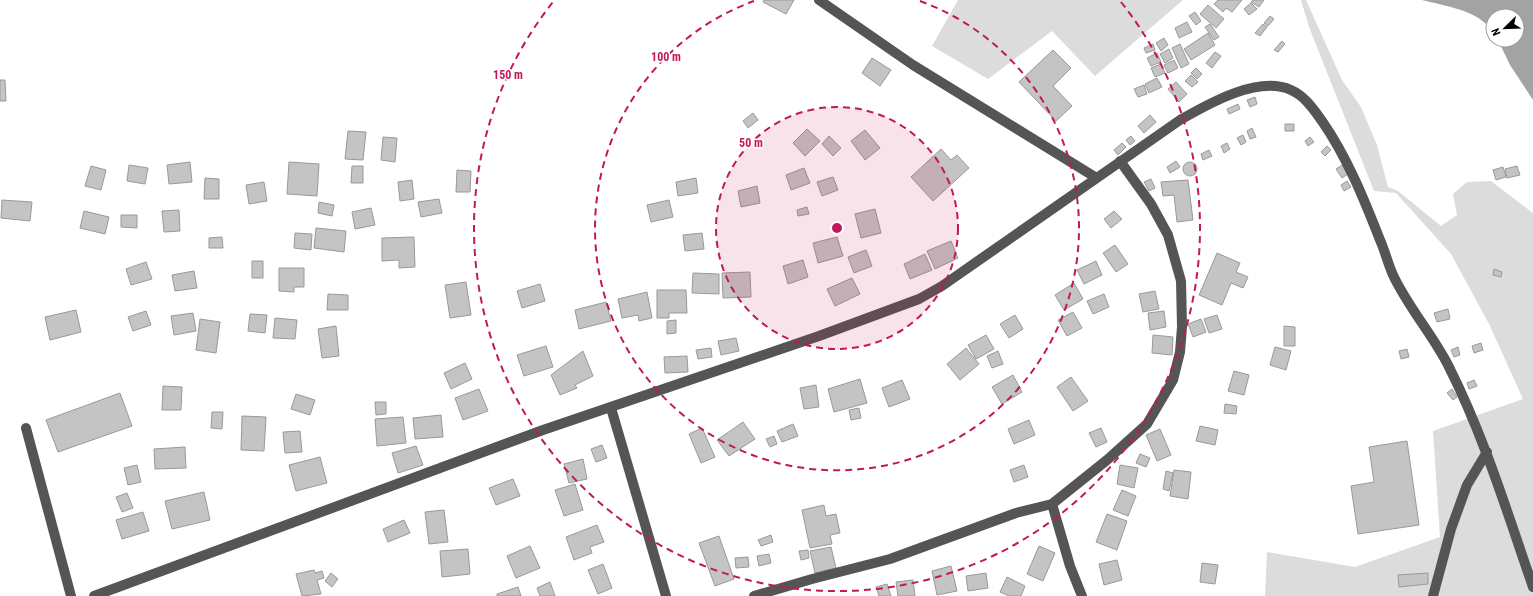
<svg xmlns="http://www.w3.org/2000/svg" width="1533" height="596" font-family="'Roboto Condensed',sans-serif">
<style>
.green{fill:#dcdcdc}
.water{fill:#a3a3a3}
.building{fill:#c4c4c4;stroke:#999}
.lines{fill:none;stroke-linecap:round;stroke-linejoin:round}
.minor{stroke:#555;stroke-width:10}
.ring{fill:none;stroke:#c2185b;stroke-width:2;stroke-dasharray:7 5}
.centre{fill:#c2185b;stroke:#fff;stroke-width:2}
.ring-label{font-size:12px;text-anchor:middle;font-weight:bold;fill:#c2185b;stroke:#fff;stroke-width:3;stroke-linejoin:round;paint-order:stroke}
</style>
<rect width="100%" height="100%" fill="#fff"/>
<path class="green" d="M958 0H1183L1095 76 1052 31 988 79 932 46Z
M1301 0H1306L1342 80 1361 107 1377 145 1388 187 1398 191 1441 226 1457 215 1453 194 1467 182 1491 181 1533 213V596H1265L1267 552 1355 567 1440 537 1433 431 1523 399 1489 324 1451 254 1396 193 1374 191 1309 27Z"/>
<path class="water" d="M1422 0H1533V100L1510 65 1498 40H1517V16H1493V32C1479 10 1445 6 1422 0Z"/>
<path class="building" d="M764 0H794L786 14 763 2Z
M1218 0H1242L1232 12 1226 8 1223 12 1214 4Z
M1253 0H1264L1259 7 1251 2Z
M1251 3 1257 9 1249 15 1244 9Z
M1208 5 1224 19 1216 28 1200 14Z
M1195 12 1201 21 1196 25 1189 16Z
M1270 16 1274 19 1268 26 1264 23Z
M1187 22 1192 32 1179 38 1175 28Z
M1210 24 1219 37 1214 40 1205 27Z
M1263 24 1267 27 1260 36 1255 33Z
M1208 33 1215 45 1191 60 1184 49Z
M1164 38 1168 45 1161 51 1156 43Z
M1282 41 1285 44 1278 52 1274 50Z
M1153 44 1155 50 1146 53 1144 48Z
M1180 44 1189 64 1181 68 1172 48Z
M1169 49 1173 58 1165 63 1160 54Z
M1053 50 1071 68 1053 86 1072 106 1056 121 1019 82Z
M1215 52 1221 56 1212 68 1206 63Z
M1157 53 1161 62 1151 66 1147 58Z
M872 58 891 70 880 86 862 73Z
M1174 60 1178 68 1168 73 1164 65Z
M1161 64 1165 73 1155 77 1151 68Z
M1196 68 1202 74 1197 79 1191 73Z
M1191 75 1198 82 1192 87 1185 81Z
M1157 78 1162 87 1149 93 1145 84Z
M0 80H5L6 101H0Z
M1176 82 1187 94 1179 102 1168 89Z
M1144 85 1147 94 1138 97 1134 89Z
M1255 97 1257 104 1250 107 1247 100Z
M1238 104 1240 109 1229 114 1227 109Z
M753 113 758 120 748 128 743 121Z
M1150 115 1156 122 1144 133 1138 126Z
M1285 124H1294V131H1285Z
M1252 128 1256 137 1250 139 1247 131Z
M807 129 820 141 805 156 793 143Z
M865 130 880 148 865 160 851 141Z
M348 131 366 132 363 160 345 159Z
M1243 135 1246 142 1241 145 1237 138Z
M829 136 841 148 833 156 822 144Z
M1131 136 1135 141 1130 145 1126 140Z
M383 137 397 138 395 162 381 160Z
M1310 137 1314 142 1308 146 1305 141Z
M1122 143 1126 147 1118 155 1114 150Z
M1227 143 1230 149 1224 153 1221 146Z
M1327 146 1331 150 1325 156 1321 152Z
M941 149 951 160 957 155 969 168 933 201 911 177Z
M1209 150 1212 156 1203 160 1201 154Z
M1176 161 1180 167 1170 173 1167 167Z
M190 162 192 182 169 184 167 165Z
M289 162 319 164 317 196 287 194Z
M1183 169a7 7 0 1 1 14 0a7 7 0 1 1-14 0Z
M129 165 148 168 145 184 127 181Z
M1342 165 1348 174 1342 178 1336 169Z
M91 166 106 170 101 190 85 186Z
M352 166H363V183H351Z
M1517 166 1520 175 1507 178 1505 169Z
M1503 167 1506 177 1496 180 1493 170Z
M804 168 810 183 791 190 786 175Z
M457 170 471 171 470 192H456Z
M833 177 838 190 822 196 817 182Z
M205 178 219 179V199H204Z
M696 178 698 193 678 196 676 182Z
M1151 179 1155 188 1149 191 1144 182Z
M412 180 414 199 400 201 398 182Z
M1188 180 1193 220 1177 222 1174 195 1163 196 1161 182Z
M1347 181 1351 187 1344 191 1341 185Z
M264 182 267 201 249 204 246 185Z
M757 186 760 203 741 207 738 191Z
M439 199 442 213 421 217 418 202Z
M2 200 32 202 30 221 1 218Z
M669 200 673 217 651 222 647 205Z
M319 202 334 205 332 216 318 213Z
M807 207 809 214 798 216 797 210Z
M371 208 375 225 355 229 352 212Z
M875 209 881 233 861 238 855 214Z
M179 210 180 231 164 232 162 211Z
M84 211 109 217 105 234 80 228Z
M1114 211 1122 219 1111 228 1104 219Z
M121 215H137V228L121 227Z
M316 228 346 231 344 252 314 248Z
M295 233 312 234 311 250 294 248Z
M702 233 704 249 685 251 683 235Z
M222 237 223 248H209V238Z
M414 237 415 267 399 268V260L382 261V238Z
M837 237 843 256 818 263 813 243Z
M951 241 958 258 935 269 927 251Z
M1115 245 1128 264 1116 272 1103 253Z
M866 250 872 266 854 273 848 257Z
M1217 253 1240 263 1236 272 1248 277 1243 288 1231 283 1222 305 1199 295Z
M925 254 932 270 910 279 904 264Z
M803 260 808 277 788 284 783 266Z
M252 261H263V278H252Z
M1096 261 1102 275 1084 284 1077 270Z
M146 262 152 279 131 285 126 269Z
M279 268H304V287H294V292L279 291Z
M1494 269 1502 272 1501 277 1493 275Z
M194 271 197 288 175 291 172 275Z
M750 272 751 297 723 298 722 273Z
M693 273 719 274V294L692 293Z
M852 278 860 294 835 306 827 289Z
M466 282 471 315 450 318 445 285Z
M1074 283 1083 299 1064 310 1055 295Z
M540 284 545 301 522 308 517 291Z
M657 290H686L687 313H669V318H657Z
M1155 291 1159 309 1143 312 1139 294Z
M647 292 652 318 639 321 638 315 622 318 618 299Z
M328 294 348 295V310H327Z
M1104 294 1109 307 1093 314 1087 301Z
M606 302 611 321 579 329 575 310Z
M1448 309 1450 319 1437 322 1434 313Z
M76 310 81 332 50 340 45 317Z
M146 311 151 325 133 331 128 317Z
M1164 311 1166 327 1150 330 1148 313Z
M1073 312 1082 328 1067 336 1058 320Z
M193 313 196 331 174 335 171 316Z
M250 314 267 315 265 333 248 331Z
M1015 315 1023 329 1009 338 1000 324Z
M1217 315 1222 329 1209 333 1204 319Z
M275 318 297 320 295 339 273 338Z
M200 319 220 322 216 353 196 350Z
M1201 319 1206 332 1193 337 1188 324Z
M676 320V333L667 334V321Z
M336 326 339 356 322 358 318 329Z
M1284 326 1295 327V346H1284Z
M986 335 994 349 976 359 968 345Z
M1153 335 1173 337 1172 355 1152 353Z
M736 338 739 351 721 355 718 341Z
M1481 343 1483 350 1474 353 1472 346Z
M546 346 553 367 524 376 517 355Z
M1275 347 1291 351 1286 370 1270 365Z
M1458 347 1460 355 1454 357 1451 350Z
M711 348 712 357 698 359 696 350Z
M966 348 979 364 960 380 947 364Z
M1407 349 1409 357 1401 359 1399 351Z
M583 351 593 376 575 385 577 388 560 395 551 375Z
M998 351 1003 364 992 368 987 356Z
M687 356 688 372 665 373 664 357Z
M465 363 472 379 451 389 444 373Z
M1234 371 1249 375 1244 395 1228 391Z
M1013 375 1022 392 1002 404 992 387Z
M1071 377 1088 401 1073 411 1057 387Z
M860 379 867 403 834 412 828 389Z
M902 380 910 399 889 407 882 388Z
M1474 380 1477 386 1469 389 1467 383Z
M816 385 819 407 804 409 800 388Z
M163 386 182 387 181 410H162Z
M479 389 488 411 463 420 455 398Z
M1452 389 1457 397 1453 400 1447 393Z
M120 393 132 426 58 452 46 420Z
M296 394 315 400 310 415 291 409Z
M375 402H386V414L376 415Z
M1225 404 1237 406 1236 414 1224 413Z
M859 408 861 418 851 420 849 410Z
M212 412H223L222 429 211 428Z
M441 415 443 437 415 439 413 418Z
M242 416 266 417 264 451 241 450Z
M403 417 406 443 377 446 375 419Z
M1029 420 1035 435 1014 444 1008 429Z
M743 422 755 439 729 456 717 440Z
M793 424 798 436 782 442 777 431Z
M1200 426 1218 430 1215 445 1196 441Z
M702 428 715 457 701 463 689 434Z
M1101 428 1107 442 1096 447 1089 433Z
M1160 429 1171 455 1157 461 1146 435Z
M300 431 302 452 285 453 283 432Z
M774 436 777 444 770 447 766 439Z
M1407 441 1419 525 1358 534 1351 486 1374 482 1369 447Z
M602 445 607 458 596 462 591 449Z
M416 446 423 465 398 473 392 453Z
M185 447 186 468 155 469 154 449Z
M1140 454 1150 458 1146 467 1136 463Z
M320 457 327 483 296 491 289 465Z
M583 459 587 479 569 483 564 464Z
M137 465 141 482 128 485 124 468Z
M1024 465 1028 477 1014 482 1010 470Z
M1120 465 1138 468 1134 488 1117 484Z
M1174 470 1191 472 1188 499 1170 496Z
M1166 471 1173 473 1169 491 1163 489Z
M513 479 520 496 496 505 489 488Z
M575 484 583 510 564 516 555 490Z
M1122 490 1136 496 1128 516 1113 510Z
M204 492 210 520 172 529 165 501Z
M127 493 133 508 122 512 116 497Z
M824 505 826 516 836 514 840 533 830 535 832 544 810 548 802 510Z
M444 510 448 542 429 544 425 512Z
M143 512 149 531 122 539 116 520Z
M1107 514 1127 521 1117 550 1096 542Z
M404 520 410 533 388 542 383 529Z
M597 525 604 542 590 547 592 553 574 560 566 537Z
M771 535 773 542 761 546 758 540Z
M719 536 734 579 715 586 699 543Z
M530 546 540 568 516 578 507 556Z
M1039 546 1055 553 1043 581 1027 574Z
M831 547 836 568 815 573 810 551Z
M468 549 470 574 442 577 440 551Z
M808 550 809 558 801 560 799 551Z
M769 554 771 563 759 566 757 556Z
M748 557 749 567 736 568 735 558Z
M1117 560 1122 580 1104 585 1099 564Z
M1202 563 1218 565 1215 584 1200 582Z
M603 564 612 588 598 594 588 570Z
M951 566 957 591 937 595 932 571Z
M314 570 315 573 322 571 324 578 317 580 321 594 302 596 296 574Z
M331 573 338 579 332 587 325 581Z
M986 573 988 588 968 591 966 576Z
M1428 573V584L1399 587 1398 575Z
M1007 577 1025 586 1021 596H1009L1000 592Z
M913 580 915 596H898L896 582Z
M550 582 555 596H540L537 588Z
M887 584 891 596H879L876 587Z
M518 587 521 596H497V594Z"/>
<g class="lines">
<path class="minor" d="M819 0 913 65 1095 177
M611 408 666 596
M26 428 71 596
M1052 504 1070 566 1082 596
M94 596 543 430 819 336 919 299 942 286 1180 120C1208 104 1258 75 1291 90 1305 96 1314 110 1322 121 1347 157 1364 199 1380 240 1385 251 1388 264 1393 275 1408 307 1432 334 1448 365 1484 436 1507 512 1533 587
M754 596 812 579 890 559 1016 513 1052 504 1107 460 1147 424 1173 380 1180 352 1182 327 1181 281 1168 235 1151 204 1120 161
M1433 596 1451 529 1467 485 1487 452"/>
</g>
<circle cx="837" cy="228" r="121" fill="#c2185b" fill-opacity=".12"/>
<g class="ring">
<circle cx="837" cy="228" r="121"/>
<path d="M920 1A242 242 0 1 1 754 1"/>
<path d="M1121 2A363 363 0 1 1 553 2"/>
</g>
<circle cx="837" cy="228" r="6" class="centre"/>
<g class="ring-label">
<text x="666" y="61">100 m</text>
<text x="508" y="79">150 m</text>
<text x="751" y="147">50 m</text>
</g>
<g transform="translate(1505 28) rotate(247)"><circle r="19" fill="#ffffff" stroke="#999999"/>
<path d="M0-3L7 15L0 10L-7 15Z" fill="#000000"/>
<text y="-6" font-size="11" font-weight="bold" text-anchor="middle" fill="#000000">N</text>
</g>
</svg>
